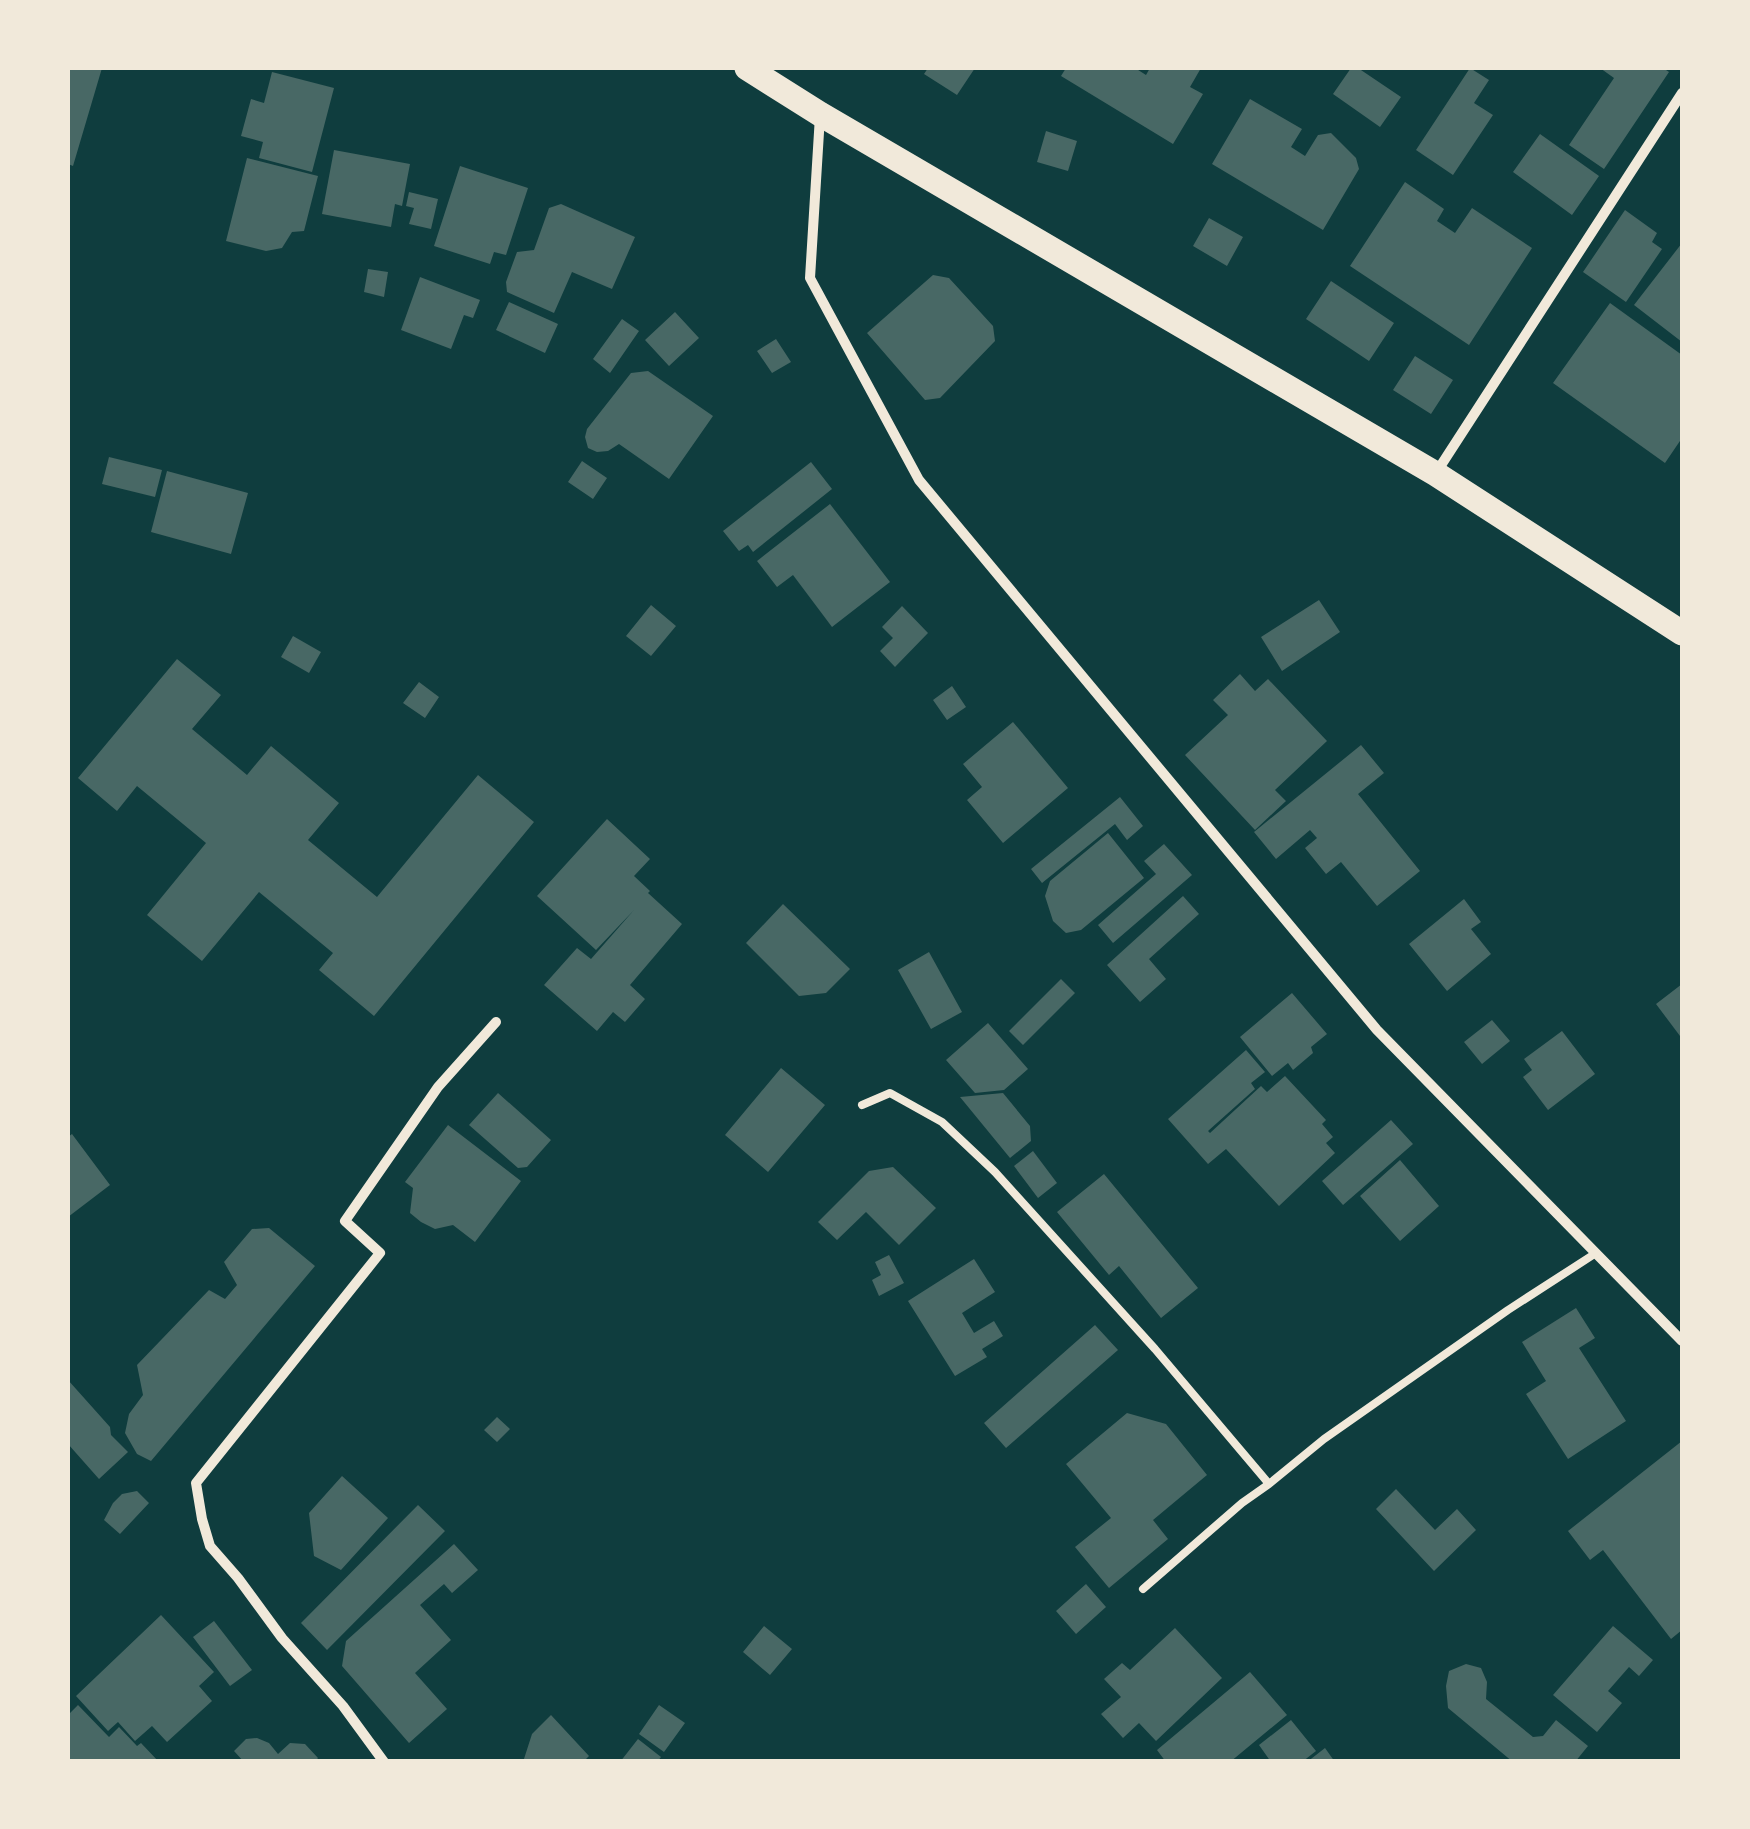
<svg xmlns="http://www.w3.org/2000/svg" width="1750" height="1829" font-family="Manrope,sans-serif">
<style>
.building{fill:#486865}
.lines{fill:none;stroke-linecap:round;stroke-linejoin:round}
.service{stroke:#f1e9da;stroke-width:8}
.minor{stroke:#f1e9da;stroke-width:10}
.primary{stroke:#f1e9da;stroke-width:25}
</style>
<rect width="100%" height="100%" fill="#0f3d3e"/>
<path class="building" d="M68 68H102L73 166 68 164Z
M928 68H975L957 95 924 74Z
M1066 68H1135L1146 75 1150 68H1201L1190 87 1203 94 1173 144 1061 76Z
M1351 68H1358L1401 97 1380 127 1333 94Z
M1470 68 1489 80 1474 103 1493 115 1453 175 1416 150Z
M1600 68H1663L1669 72 1604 169 1569 145 1614 78Z
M272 72 334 88 312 172 259 158 263 142 241 136 251 99 264 103Z
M1250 99 1302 129 1291 147 1305 156 1318 135 1331 133 1356 158 1359 169 1323 230 1212 164Z
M1046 131 1077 141 1068 171 1037 162Z
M1540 134 1599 176 1572 215 1513 172Z
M334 150 410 164 402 206 395 204 391 227 322 214Z
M247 158 318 176 304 231 292 232 282 248 266 251 226 241Z
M460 166 528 188 506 255 494 252 490 264 434 246Z
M1405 182 1444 209 1437 221 1455 233 1472 208 1532 248 1469 345 1350 266Z
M409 192 438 199 431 229 409 224 414 208 406 206Z
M561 204 635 237 612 289 572 272 554 313 507 292 506 282 517 252 534 250 549 208Z
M1625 210 1657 233 1652 242 1662 249 1626 302 1583 272Z
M1209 218 1243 237 1227 266 1193 246Z
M1682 243V342L1634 305Z
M368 269 388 272 384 297 364 292Z
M933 275 949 278 993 326 995 341 940 398 925 400 867 333Z
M420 277 480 300 473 318 464 315 451 349 401 330Z
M1331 281 1394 323 1369 361 1306 319Z
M509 302 558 324 545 353 496 330Z
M1610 303 1682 355V438L1665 463 1553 383Z
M675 312 699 338 669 366 645 340Z
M622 319 639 331 610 373 593 359Z
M776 339 791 362 772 373 757 351Z
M1415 356 1453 380 1431 414 1393 390Z
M648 371 713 416 669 479 619 444 608 451 597 452 588 448 585 437 587 429 631 373Z
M109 457 162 470 155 497 102 484Z
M582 461 607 478 593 499 568 482Z
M811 462 832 489 753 552 748 545 739 551 723 531Z
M167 471 248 493 231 554 151 532Z
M830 504 890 582 832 627 793 575 777 587 757 561Z
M1319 600 1340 632 1282 671 1261 637Z
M651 605 676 626 651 656 626 636Z
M902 606 928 633 895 667 880 651 893 638 882 627Z
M293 636 321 652 309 673 281 657Z
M177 659 221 695 192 729 247 775 271 746 339 803 308 840 377 897 478 775 534 822 374 1016 319 970 333 953 259 892 202 961 147 915 206 843 137 786 117 811 78 778Z
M1240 674 1255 691 1268 679 1327 741 1275 790 1286 801 1255 830 1185 755 1228 715 1213 700Z
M419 682 439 697 425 718 403 703Z
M952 686 966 707 947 720 933 700Z
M1013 722 1068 788 1003 843 967 800 982 787 963 764Z
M1361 745 1384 773 1358 794 1420 871 1377 906 1341 862 1326 874 1305 848 1317 838 1310 830 1276 859 1254 832Z
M1120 797 1143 826 1127 840 1115 824 1042 883 1031 869Z
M607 819 650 859 634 876 650 891 648 893 682 924 630 985 645 999 625 1022 613 1012 597 1031 544 985 577 948 591 959 634 910 596 950 537 896Z
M1108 833 1144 878 1081 930 1066 933 1053 921 1045 896 1050 881Z
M1164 844 1192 875 1113 943 1098 925 1156 874 1144 861Z
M1183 896 1199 914 1149 959 1166 979 1140 1002 1107 965Z
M1464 899 1481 922 1471 929 1491 954 1447 991 1409 944Z
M783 904 850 969 826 993 799 996 746 943Z
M929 952 962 1012 931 1029 898 970Z
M1061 979 1075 993 1023 1045 1009 1031Z
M1682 984V1035L1680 1036 1656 1004Z
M1292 993 1327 1034 1311 1047 1313 1053 1293 1070 1288 1063 1272 1076 1240 1037Z
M1492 1020 1510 1041 1482 1064 1464 1042Z
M988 1023 1028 1069 1004 1090 975 1093 946 1060Z
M1562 1031 1595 1074 1548 1110 1523 1077 1532 1070 1524 1059Z
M1246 1050 1265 1072 1251 1083 1255 1089 1208 1131 1210 1133 1261 1086 1267 1092 1285 1076 1326 1120 1322 1124 1333 1137 1326 1143 1335 1153 1279 1206 1226 1149 1208 1164 1168 1119Z
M781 1068 825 1105 768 1172 725 1135Z
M498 1093 551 1140 527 1167 518 1168 469 1125Z
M1003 1093 1030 1126 1031 1141 1010 1158 960 1097Z
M1391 1120 1413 1144 1343 1205 1322 1181Z
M448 1125 521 1181 475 1242 453 1225 435 1229 421 1222 410 1213 413 1188 405 1182Z
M72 1134 110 1185 68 1217V1137Z
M1033 1151 1057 1183 1038 1198 1014 1166Z
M1400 1160 1439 1206 1400 1241 1360 1196Z
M893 1167 936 1208 899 1245 866 1212 837 1240 818 1222 869 1171Z
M1104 1174 1198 1288 1161 1318 1119 1266 1109 1275 1057 1212Z
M269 1228 315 1266 151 1461 137 1454 125 1433 129 1414 143 1395 137 1365 209 1290 225 1299 237 1285 224 1262 252 1229Z
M889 1255 904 1283 879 1296 872 1280 881 1275 875 1262Z
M974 1259 995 1292 962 1313 974 1333 994 1321 1003 1336 982 1349 987 1357 955 1376 908 1301Z
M1576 1308 1595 1338 1579 1348 1626 1421 1568 1459 1526 1394 1546 1381 1522 1342Z
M1095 1325 1118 1350 1006 1448 984 1423Z
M68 1380 110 1427 111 1435 128 1452 99 1479 68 1444Z
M1127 1413 1166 1424 1207 1475 1153 1520 1168 1539 1109 1588 1075 1547 1111 1518 1066 1464Z
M497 1417 510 1429 497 1442 484 1430Z
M1682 1441V1487L1680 1489 1682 1493V1630L1671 1639 1603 1550 1590 1560 1568 1531Z
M342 1476 388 1518 341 1570 314 1556 309 1513Z
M1396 1489 1435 1530 1457 1509 1476 1530 1434 1571 1376 1509Z
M137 1491 149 1503 120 1534 104 1520 113 1503 122 1494Z
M418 1505 445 1531 327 1650 301 1623Z
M454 1544 478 1570 452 1593 444 1584 420 1605 451 1640 415 1673 447 1709 409 1743 342 1666 346 1641Z
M1086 1584 1106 1607 1076 1634 1056 1611Z
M161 1615 214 1672 199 1686 212 1701 167 1742 152 1726 135 1741 118 1722 108 1731 76 1696Z
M214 1621 252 1670 230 1686 193 1637Z
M764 1626 792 1649 770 1675 743 1652Z
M1613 1626 1653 1660 1639 1676 1629 1667 1608 1691 1622 1703 1597 1732 1553 1695Z
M1175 1628 1222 1678 1156 1741 1139 1723 1123 1738 1101 1714 1121 1697 1104 1679 1122 1663 1130 1670Z
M1466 1664 1481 1668 1487 1682 1486 1699 1533 1737 1543 1736 1556 1720 1588 1746 1575 1762H1513L1448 1708 1446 1686 1449 1671Z
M1250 1672 1287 1715 1230 1762H1166L1157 1750Z
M78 1705 109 1737 119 1727 137 1746 141 1743 159 1762H68V1715Z
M659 1705 685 1723 664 1752 639 1734Z
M551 1715 589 1756 583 1762H523L532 1734Z
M1291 1720 1316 1751 1302 1762H1271L1259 1745Z
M257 1738 269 1743 278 1754 290 1743 305 1744 318 1758 315 1762H244L234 1751 246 1739Z
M638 1739 661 1757 657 1762H620Z
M1325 1748 1335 1762H1307Z"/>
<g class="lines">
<path class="service" d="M862 1105 890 1093 942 1122 995 1172 1155 1349 1269 1484
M1143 1589 1242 1503 1269 1484 1324 1439 1508 1310 1596 1253"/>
<path class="minor" d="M820 116 810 278 919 480 1377 1030 1682 1341
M1436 473 1682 93
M384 1762 343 1706 282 1638 238 1578 210 1546 202 1519 196 1483 380 1253 345 1221 438 1087 496 1022"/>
<path class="primary" d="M747 68 820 114 1436 474 1682 633"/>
</g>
<rect width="1750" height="1829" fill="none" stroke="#f1e9da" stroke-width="140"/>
</svg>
